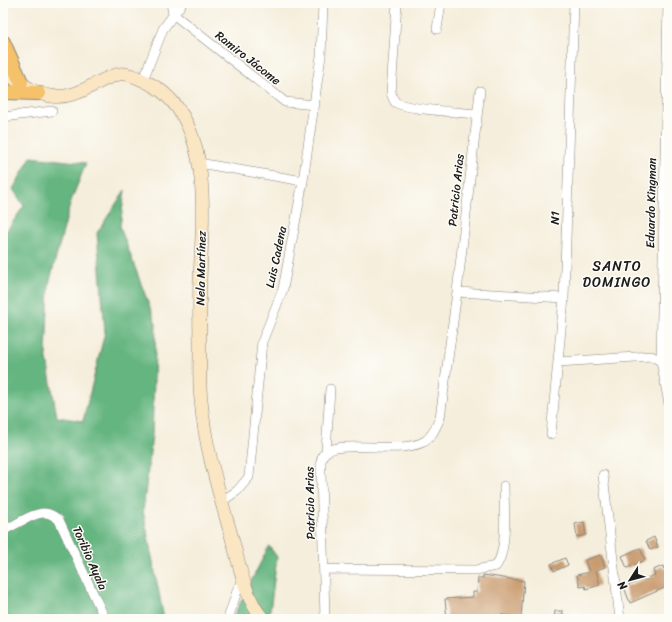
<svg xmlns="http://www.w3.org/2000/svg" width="672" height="622" font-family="Sriracha,sans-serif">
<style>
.forest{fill:#65b580;stroke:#40684e}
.building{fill:#c99b70}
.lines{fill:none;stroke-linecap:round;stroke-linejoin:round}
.minor-casing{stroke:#88857c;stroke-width:10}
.secondary-casing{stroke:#88857c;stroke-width:14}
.primary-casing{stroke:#88857c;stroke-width:16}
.minor{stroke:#fff;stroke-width:9}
.secondary{stroke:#fbe6c4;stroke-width:13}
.primary{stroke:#f5c16b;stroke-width:14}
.labels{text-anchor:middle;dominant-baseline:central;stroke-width:3;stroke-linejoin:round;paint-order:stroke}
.street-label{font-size:12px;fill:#1c1c1c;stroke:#fdfcf7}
.quarter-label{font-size:14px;letter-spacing:1px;fill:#1c1c1c;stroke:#fdfcf7}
</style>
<rect width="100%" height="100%" fill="#fdfcf7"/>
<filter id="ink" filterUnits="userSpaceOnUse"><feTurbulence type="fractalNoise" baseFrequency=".025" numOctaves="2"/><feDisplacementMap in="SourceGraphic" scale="8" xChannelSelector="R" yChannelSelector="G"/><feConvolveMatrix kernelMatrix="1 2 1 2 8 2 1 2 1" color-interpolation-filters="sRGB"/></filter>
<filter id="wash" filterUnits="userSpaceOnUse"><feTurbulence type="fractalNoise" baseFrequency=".012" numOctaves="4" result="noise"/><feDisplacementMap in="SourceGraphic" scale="16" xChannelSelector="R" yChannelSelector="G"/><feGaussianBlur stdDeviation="0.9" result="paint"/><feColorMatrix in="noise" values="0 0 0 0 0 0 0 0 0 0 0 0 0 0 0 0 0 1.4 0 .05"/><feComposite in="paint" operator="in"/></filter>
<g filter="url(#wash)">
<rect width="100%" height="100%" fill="#f5eedc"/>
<path class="forest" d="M31 157 86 163 71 201 49 284 46 354 57 417 83 421 105 332 97 233 125 190 120 227 156 324 152 435 143 511 164 619H3V236L24 206 13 189Z
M269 546 277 557 269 619H232Z"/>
<g id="blocks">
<path class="building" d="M584 522 586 535 577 537 575 524Z
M654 537 658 547 650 550 646 541Z
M640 548 645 560 627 568 622 556Z
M601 555 605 567 596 570 600 585 586 589 585 586 580 587 577 575 589 572 585 560Z
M565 558 568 565 554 571 551 564Z
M663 566 664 569 669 567V586L630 603 624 587 655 575 653 570Z
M483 575 524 581 521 617 501 615V619H447L445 599 473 597V592H477L478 578H483Z
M555 611H563L562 619H554Z"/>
</g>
</g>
<g filter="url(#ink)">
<use href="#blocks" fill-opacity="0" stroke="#88857c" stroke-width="1"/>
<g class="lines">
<defs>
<path id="minor" d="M171 3 173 14 285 102 315 105
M397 3 391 93C392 96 393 99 395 102 406 110 461 112 477 114
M668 3 661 361 669 404
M437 29 441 3
M143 80 163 29 182 3
M3 117 52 111
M199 163 303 181
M457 292 480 91
M558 362 651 356 661 361H669
M551 434 564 298 574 3
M326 451 330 389
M603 475 620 619
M222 501 237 491 249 477 262 342 283 289 303 181 321 56 323 3
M3 531C13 526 34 512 45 513 51 513 55 517 59 520L105 619
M324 569 476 570 496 566C508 550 504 506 504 486
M228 619 238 588 245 582
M325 619 321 473C321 467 320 460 323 455 336 437 401 456 425 441 433 436 436 426 440 418L457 292 564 298"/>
<path id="secondary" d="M3 71C17 80 33 94 51 96 78 100 95 80 119 74 131 72 156 86 165 94 213 137 202 222 200 280 199 303 200 326 200 349 200 366 199 384 201 400 205 449 220 495 233 542 240 567 245 598 263 619"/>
<path id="primary" d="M3 42 21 82
M3 92 38 93"/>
</defs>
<use href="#minor" class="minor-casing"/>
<use href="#secondary" class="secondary-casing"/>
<use href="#primary" class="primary-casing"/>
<use href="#minor" class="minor"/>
<use href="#secondary" class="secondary"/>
<use href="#primary" class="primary"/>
</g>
</g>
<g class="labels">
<g class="street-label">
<text transform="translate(248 58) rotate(38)">Ramiro Jácome</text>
<text transform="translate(456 190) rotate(-84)">Patricio Arias</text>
<text transform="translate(651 203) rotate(-89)">Eduardo Kingman</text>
<text transform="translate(555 218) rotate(-88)">N1</text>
<text transform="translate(276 257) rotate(-78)">Luis Cadena</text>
<text transform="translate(201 268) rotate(-89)">Nela Martínez</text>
<text transform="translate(310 503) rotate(-91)">Patricio Arias</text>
<text transform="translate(90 558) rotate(66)">Toribio Ayala</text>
</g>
<g class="quarter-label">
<text x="617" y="266">SANTO<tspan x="617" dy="16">DOMINGO</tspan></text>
</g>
</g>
<rect width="672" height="622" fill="none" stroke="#fdfcf7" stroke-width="16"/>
<g transform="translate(630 580) rotate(234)" stroke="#fdfcf7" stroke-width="3" paint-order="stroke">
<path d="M0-3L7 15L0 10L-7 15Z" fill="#1c1c1c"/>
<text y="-6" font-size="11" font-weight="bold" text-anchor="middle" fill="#1c1c1c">N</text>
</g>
</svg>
